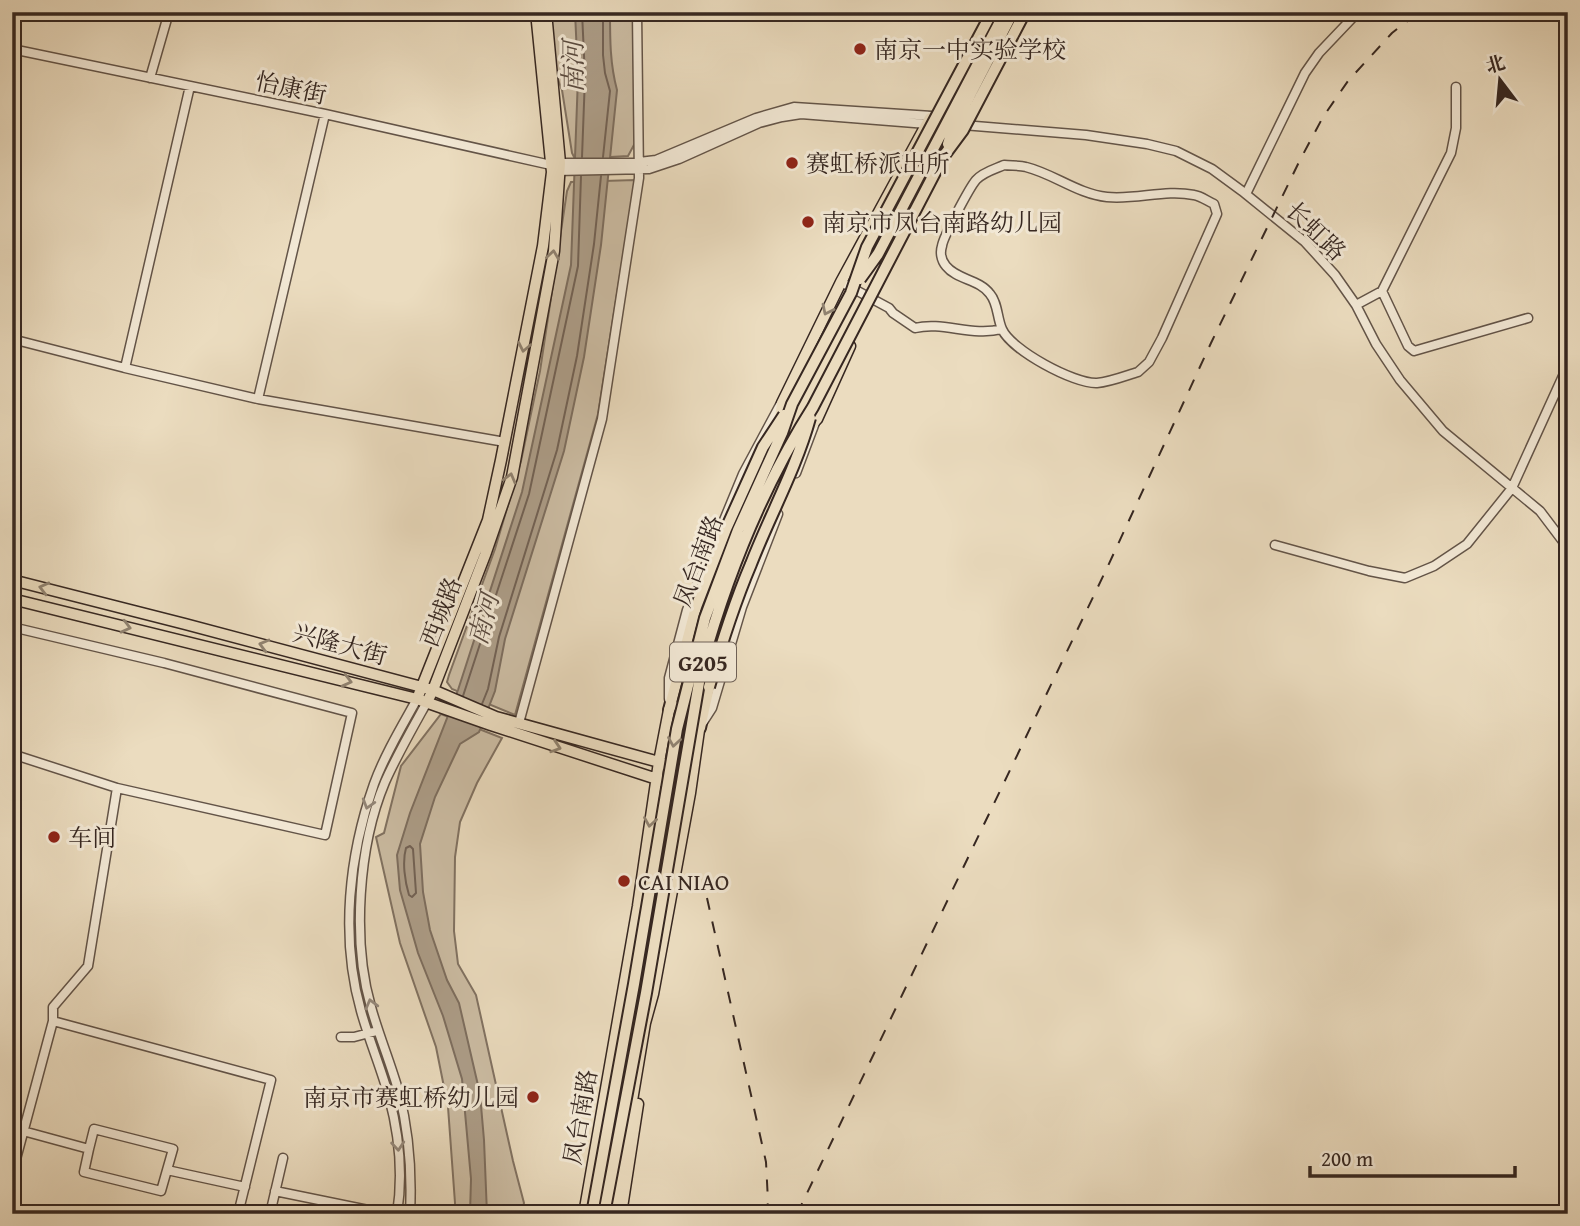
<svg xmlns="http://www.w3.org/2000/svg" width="1580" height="1226" font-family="'Gentium Book Plus','Noto Serif SC',serif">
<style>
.green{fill:#ccbda4;stroke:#817262;stroke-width:2}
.water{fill:#ad9e89;stroke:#7d6e5f;stroke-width:2}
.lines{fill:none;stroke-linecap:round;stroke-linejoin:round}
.shore{stroke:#726255;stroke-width:2}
.minor-casing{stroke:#635448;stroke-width:11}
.major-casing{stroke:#362721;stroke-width:13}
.highway-casing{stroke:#362721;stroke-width:14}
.minor{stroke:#f2e8d5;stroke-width:8}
.major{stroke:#ebdcbf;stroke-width:10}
.highway{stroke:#ebdcbf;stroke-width:10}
.rail{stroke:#362721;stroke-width:2;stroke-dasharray:12 12;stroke-linecap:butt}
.highway-bridge-casing{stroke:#362721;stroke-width:14;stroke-linecap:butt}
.highway-bridge{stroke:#ebdcbf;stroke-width:10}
.oneway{stroke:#908270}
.oneway2{stroke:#94887b}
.poi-dot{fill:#8f2418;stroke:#f2e8d5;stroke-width:2.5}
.labels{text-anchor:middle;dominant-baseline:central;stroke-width:6;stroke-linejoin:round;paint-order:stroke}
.shield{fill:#f2e8d5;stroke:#6e6157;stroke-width:2}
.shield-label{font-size:23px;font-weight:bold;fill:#362721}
.poi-label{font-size:24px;fill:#362721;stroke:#f2e8d5;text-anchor:start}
.street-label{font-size:24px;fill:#362721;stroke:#f2e8d5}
.water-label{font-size:26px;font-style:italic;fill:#5a4b40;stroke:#f2e8d5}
</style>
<rect width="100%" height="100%" fill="#ebdcbf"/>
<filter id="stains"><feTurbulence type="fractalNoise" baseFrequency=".00286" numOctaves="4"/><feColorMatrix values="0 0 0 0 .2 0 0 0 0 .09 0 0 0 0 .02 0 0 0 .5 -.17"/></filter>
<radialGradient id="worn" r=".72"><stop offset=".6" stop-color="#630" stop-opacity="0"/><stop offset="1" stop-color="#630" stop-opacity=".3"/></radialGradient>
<path class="green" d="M532 12H633L635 143 628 156 575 159 572 153 562 90Z
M635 180 598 414 515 715 452 689 447 682 449 675 495 549 521 461 540 371 567 191 571 182Z
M441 714 502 738 477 783 460 822 455 857 454 931 458 964 476 995 513 1161 524 1203 521 1214H454L455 1203 448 1107 436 1047 400 943 376 837 384 833 401 766Z"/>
<path class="water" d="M575 12H610C610 39 610 64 617 90L601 245 584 357 564 451 505 639 495 691 479 732 460 744 435 797 420 844 423 892 430 930 447 980 459 1003 480 1094 484 1140 487 1214H470L471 1179 462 1079 443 1016 418 953 400 890 397 855 410 813 458 690 522 492 571 265 578 77Z"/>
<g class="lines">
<path class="shore" d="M582 12 585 77 582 157
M603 12V55L605 73 610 91 603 157
M463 696 529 494 578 266 581 176
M482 704 488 689 499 637 557 450 577 356 594 244 601 176
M410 846 413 849 416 893 412 897 409 895C405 882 402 862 406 848Z"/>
<defs>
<path id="minor" d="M12 49 325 114 551 165 560 163H631L656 160 756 118 794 107 932 116 963 125 1086 135 1147 144 1176 151 1212 169 1242 191 1305 242 1335 275 1356 305 1376 344 1400 380 1443 431 1540 511 1568 548
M150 78 169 12
M1004 165C1011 166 1019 165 1026 167 1054 174 1078 194 1107 197 1137 200 1165 189 1194 195 1201 196 1207 201 1214 204L1217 214 1162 338 1149 362 1138 372C1125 376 1110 382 1097 383 1074 384 1011 350 1002 329 997 318 998 303 990 294 979 279 957 280 946 266 941 260 940 252 942 246 943 237 970 187 976 180 983 172 995 169 1004 165Z
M556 171 649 169 679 159 759 123 782 117 801 114 927 124
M1246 194 1305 73 1319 53 1358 12
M841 282 889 308 893 313 915 328C943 321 972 337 1002 329
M1382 291 1408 346 1414 351 1528 318
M1356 305 1382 291 1451 153 1456 128V87
M12 339 125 368 258 399 505 442
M125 368 190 86
M258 399 325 114
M796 473 816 420
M1275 545 1369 571 1405 578 1434 566 1467 544 1512 488 1568 365
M12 627 164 663 352 713 325 835 117 788 12 754
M669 699V678L687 610 743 474 780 405
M703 722 712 708 742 607 778 514
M519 723 602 419 639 178 637 12
M53 1021 271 1080 238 1214
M341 1037H354L373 1032
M23 1131 89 1149 84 1172 161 1191 173 1149 94 1129 89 1149
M167 1170 245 1187
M12 1174 53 1021V1007L88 966 117 788
M275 1191 368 1210
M270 1214 283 1158
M397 1214C403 1176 399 1134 389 1097 381 1068 369 1040 361 1011 340 937 349 855 374 784 385 754 402 726 417 699
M410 1214C412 1173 409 1132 399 1093 391 1064 379 1036 371 1007 352 941 358 846 385 782 397 755 412 729 427 702"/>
<path id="major" d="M807 429 817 419 850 346
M728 538 779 427 782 403 841 282 930 118
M12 580 185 624 433 690 496 717 659 762 691 774
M12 599 417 699 491 725 657 779 686 791
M716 647C735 575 764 513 795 446
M417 699 488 520 501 460 543 246 552 172 536 12
M427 702 433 690 485 555 512 477 554 251 560 163 546 12
M584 1214 638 906 659 762 669 710 672 704
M613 1214 645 1023 653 994 690 793 700 723
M621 1214 638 1104"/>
<path id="highway" d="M669 710 696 607
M700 728 709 687"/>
</defs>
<use href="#minor" class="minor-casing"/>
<use href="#major" class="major-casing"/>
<use href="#highway" class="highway-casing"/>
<use href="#minor" class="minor"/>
<use href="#major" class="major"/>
<use href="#highway" class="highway"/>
<path class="rail" d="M707 898 766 1162 768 1201 767 1214
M797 1214 1107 568 1211 343 1300 160 1323 117 1348 81 1392 33 1419 12"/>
<defs>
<path id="highway-bridge" d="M948 144 953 128 1013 12
M860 279 878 254 1005 12
M696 607 726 529 763 447 784 415
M709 687C721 645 734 604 751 564 770 515 796 469 810 418
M592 1214 634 984 677 729 705 618 738 530 782 433 792 404 851 293 867 247 992 12
M604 1214 646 993 702 665C727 575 763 486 813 407L943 157 963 130 1025 12"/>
</defs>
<use href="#highway-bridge" class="highway-bridge-casing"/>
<use href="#highway-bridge" class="highway-bridge"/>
</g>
<defs><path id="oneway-chevron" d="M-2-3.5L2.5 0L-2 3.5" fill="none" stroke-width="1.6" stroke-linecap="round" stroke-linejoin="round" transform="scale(1.75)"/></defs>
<g class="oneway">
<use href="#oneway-chevron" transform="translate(553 255) rotate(-82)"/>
<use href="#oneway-chevron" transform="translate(827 310) rotate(116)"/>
<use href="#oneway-chevron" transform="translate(524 347) rotate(101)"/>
<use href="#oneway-chevron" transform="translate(510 478) rotate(-75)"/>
<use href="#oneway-chevron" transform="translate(44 588) rotate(-166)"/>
<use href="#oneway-chevron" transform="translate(126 627) rotate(14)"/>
<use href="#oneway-chevron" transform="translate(264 645) rotate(-165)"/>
<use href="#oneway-chevron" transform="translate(347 681) rotate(14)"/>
<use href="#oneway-chevron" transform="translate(674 742) rotate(99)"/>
<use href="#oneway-chevron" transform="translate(556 747) rotate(18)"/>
<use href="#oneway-chevron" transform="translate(650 822) rotate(99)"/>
</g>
<g class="oneway2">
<use href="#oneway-chevron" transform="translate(368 804) rotate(107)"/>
<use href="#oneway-chevron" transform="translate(371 1004) rotate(-105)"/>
<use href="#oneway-chevron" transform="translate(398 1146) rotate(85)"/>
</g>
<g class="poi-dot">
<circle cx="860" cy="49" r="7"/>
<circle cx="792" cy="163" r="7"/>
<circle cx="808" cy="222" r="7"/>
<circle cx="54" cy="837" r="7"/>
<circle cx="624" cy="881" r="7"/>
<circle cx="533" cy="1097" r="7"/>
</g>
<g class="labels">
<rect class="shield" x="670" y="642.5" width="66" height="39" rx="5"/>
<g class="shield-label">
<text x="703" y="662">G205</text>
</g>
<g class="poi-label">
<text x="874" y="49">南京一中实验学校</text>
<text x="806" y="163">赛虹桥派出所</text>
<text x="822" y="222">南京市凤台南路幼儿园</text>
<text x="68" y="837">车间</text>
<text x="638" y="881">CAI NIAO</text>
<text x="519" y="1097" text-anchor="end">南京市赛虹桥幼儿园</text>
</g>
<g class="street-label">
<text transform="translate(291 88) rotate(12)">怡康街</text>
<text transform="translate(1316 231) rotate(44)">长虹路</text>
<text transform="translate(698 561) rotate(-69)">凤台南路</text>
<text transform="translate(441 612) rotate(-69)">西城路</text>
<text transform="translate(340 644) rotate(15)">兴隆大街</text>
<text transform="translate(580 1117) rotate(-80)">凤台南路</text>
</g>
<g class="water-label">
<text transform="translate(572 67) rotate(-90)">南河</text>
<text transform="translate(483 619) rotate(-75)">南河</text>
</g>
</g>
<rect width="1580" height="1226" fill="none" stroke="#ebdcbf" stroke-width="42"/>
<rect x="14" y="14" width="1552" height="1198" fill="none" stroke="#362721" stroke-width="3.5"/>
<rect x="21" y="21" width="1538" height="1184" fill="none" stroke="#362721" stroke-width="2"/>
<g transform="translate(1500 80) rotate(344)" stroke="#f2e8d5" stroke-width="5" paint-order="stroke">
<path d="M0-5L12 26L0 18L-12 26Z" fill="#362721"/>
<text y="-10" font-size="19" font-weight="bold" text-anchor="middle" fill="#362721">北</text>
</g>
<path d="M1310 1166v10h205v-10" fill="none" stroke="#362721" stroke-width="3.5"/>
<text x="1321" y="1166" font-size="21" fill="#362721" stroke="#f2e8d5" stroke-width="5" paint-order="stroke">200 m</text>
<rect width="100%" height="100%" filter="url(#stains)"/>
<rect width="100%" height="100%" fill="url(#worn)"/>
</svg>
